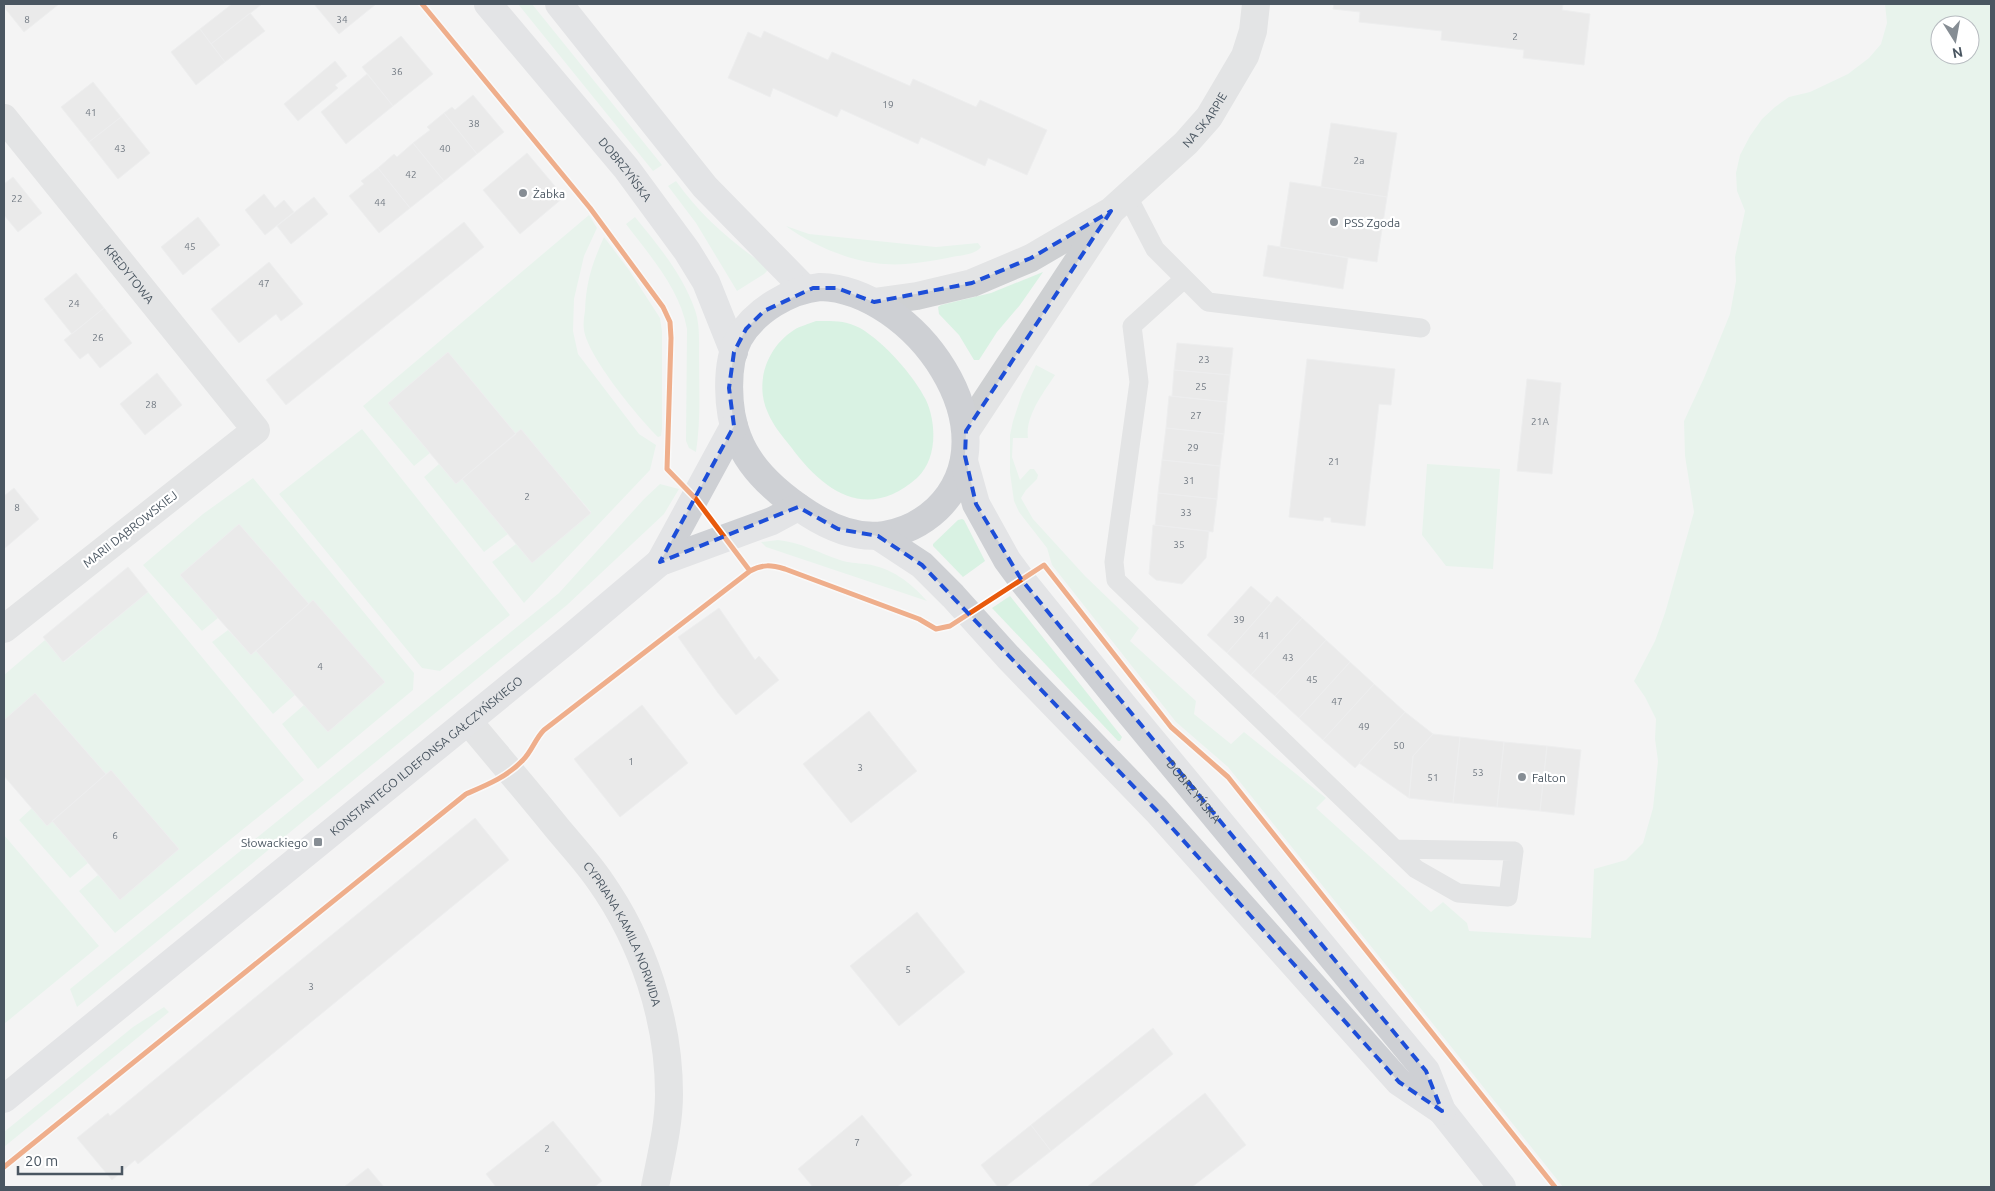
<svg xmlns="http://www.w3.org/2000/svg" width="1995" height="1191" font-family="Ubuntu,sans-serif">
<style>
.green{fill:#d9f2e3;fill-rule:evenodd}
.building{fill:#ddddde;stroke:#e5e6e7}
.lines{fill:none;stroke-linecap:round;stroke-linejoin:round}
.lane{stroke:#ced0d2;stroke-width:19}
.street{stroke:#ced0d2;stroke-width:28}
.secondary{stroke:#ced0d4;stroke-width:28}
.cycleway-casing{stroke:#fff;stroke-width:8}
.cycleway{stroke:#e8590c;stroke-width:5}
.marked{fill:none;stroke:#1d4ed8;stroke-width:4;stroke-dasharray:10 6;stroke-linejoin:round}
.poi-dot{fill:#868d94;stroke:#fff;stroke-width:2}
.labels{text-anchor:middle;dominant-baseline:central;stroke-width:4.5;stroke-linejoin:round;paint-order:stroke}
.number-label{font-size:10px;fill:#707881}
.street-label{font-size:12px;fill:#4a5661;stroke:#fff}
.poi-label{font-size:12px;fill:#4a5661;stroke:#fff;text-anchor:start}
</style>
<rect width="100%" height="100%" fill="#f4f4f4"/>
<path class="green" d="M518 4H532L662 165 653 171Z
M1885 4H1991V1187H1563L1228 767 1176 722 1052 565 1047 548 1019 512 1014 501 1010 473V435L1013 421 1022 394 1036 365 1055 375C1044 392 1025 416 1028 438H1013L1012 457 1020 480 1030 469H1034L1038 475 1037 479 1026 490 1021 498 1033 519 1085 576 1139 628 1130 641 1196 701 1194 714 1231 744 1244 732 1326 798 1316 808 1431 912 1443 902 1467 923 1469 931 1591 938 1594 869 1626 860 1643 843 1653 808 1658 761 1655 739 1656 719 1645 697 1634 681 1655 641 1665 613 1694 512 1685 456 1684 421 1704 378 1730 314 1736 281 1735 257 1745 211 1737 191 1736 173 1740 155 1750 136 1762 119 1775 107 1789 97 1810 92 1848 74 1869 58 1881 44 1887 23ZM1940 25H1970V55H1940Z
M676 181C700 215 731 242 766 266L767 271 764 274 737 291 696 223 668 186Z
M589 215 597 228 584 256 574 299 573 331 578 354 639 434 656 445 650 470 524 603 492 562 516 544 532 562 591 512 521 430 516 434 448 352 388 403 430 453 414 466 363 406Z
M635 217C658 245 683 275 695 310 700 324 699 341 699 356 699 388 701 420 696 452L689 448 686 441 687 329C680 289 650 256 626 224Z
M786 226 809 234 936 247 978 243 981 247C975 255 961 255 952 257 927 262 900 267 875 263 847 260 808 243 786 226Z
M604 237 629 270 660 318 662 331V429L661 436 658 437C638 417 588 357 584 330 583 324 584 317 585 311 586 282 592 264 604 237Z
M1043 272 1020 305 997 332 979 360H974L959 335 939 314 938 307 941 305 991 293Z
M816 321C832 321 845 320 860 328 884 342 914 376 926 400 937 424 937 460 917 478 867 522 824 492 791 447 782 436 773 425 768 413 754 383 767 347 794 330 800 326 809 324 816 321Z
M362 429 510 615 440 671 422 668 279 494Z
M439 464 456 484 462 479 508 534 484 552 424 477Z
M1427 464 1500 469 1493 569 1446 566 1422 535Z
M253 478 414 673 413 690 318 769 282 724 304 705 328 732 385 682 313 601 309 604 239 524 180 575 218 618 202 631 143 565 203 514Z
M660 484 679 489 664 514 567 605 77 1007 70 989 559 593 644 499Z
M962 519 964 520 985 561 963 577 933 546V544L958 520Z
M778 540C800 542 819 553 840 560 848 563 857 563 866 564 892 568 910 582 927 601L766 547 761 542Z
M148 592 304 780 115 933 79 891 98 875 120 900 179 849 111 770 106 774 35 693 4 720V675L45 640 64 662Z
M1010 596 1122 737 1120 741H1118L992 608Z
M228 630 251 655 256 651 295 695 273 714 212 642Z
M32 808 46 825 52 821 88 863 70 878 19 820Z
M4 835 99 946 4 1024Z
M164 1007 169 1012 4 1147V1132L133 1027Z"/>
<path class="building" d="M4 4H59L24 32 4 7Z
M232 4H262L211 44 200 29Z
M314 4H376L339 34Z
M1334 4H1563L1562 10 1590 14 1584 65 1523 58 1524 50 1441 40 1442 31 1359 22 1360 12 1333 9Z
M250 13 265 31 225 62 211 44Z
M200 29 225 62 196 85 171 52Z
M764 31 828 60 832 52 910 86 913 79 976 107 980 100 1047 130 1027 175 988 158 985 166 921 137 918 144 841 109 837 117 773 88 770 97 728 78 748 32 761 38Z
M401 36 433 74 393 106 362 67Z
M335 61 347 76 335 85 338 88 298 121 284 104Z
M367 74 393 106 346 144 321 112Z
M93 82 121 117 89 142 61 107Z
M473 95 504 132 477 154 444 113 452 107 455 110Z
M444 113 477 154 444 181 413 143 430 130 427 127Z
M121 117 150 153 118 179 89 142Z
M1331 123 1397 133 1387 197 1321 187Z
M413 143 444 181 410 208 378 168 394 154 397 157Z
M527 153 564 197 520 234 483 190Z
M378 168 410 208 379 233 349 196 364 184 361 181Z
M13 177 42 213 18 232 4 215V184Z
M1290 182 1387 197 1377 262 1280 247Z
M264 194 275 208 284 200 294 212 265 235 245 210Z
M314 197 328 214 291 244 277 226Z
M198 217 220 245 183 275 161 247Z
M464 222 484 247 286 405 266 380Z
M1268 245 1348 258 1343 289 1263 276Z
M269 262 303 304 281 321 276 314 239 343 211 309Z
M76 273 104 308 72 334 44 299Z
M104 308 132 343 100 368 88 353 80 359 64 340Z
M1177 343 1233 348 1230 375 1174 370Z
M448 352 516 434 456 484 388 403Z
M1307 359 1395 369 1391 405 1379 404 1365 526 1331 522V518L1324 517 1323 521 1289 517Z
M1174 370 1230 375 1227 402 1172 396Z
M157 373 182 405 145 435 120 404Z
M1527 379 1561 383 1552 474 1517 471Z
M1169 396 1227 402 1224 434 1166 428Z
M1166 428 1224 434 1220 466 1162 460Z
M521 429 591 513 532 563 462 479Z
M1162 460 1220 466 1217 499 1158 493Z
M14 488 39 519 5 548 4 496Z
M1158 493 1217 499 1213 532 1155 525Z
M239 524 309 604 251 655 180 575Z
M1153 525 1209 531 1206 558 1182 584 1156 580 1149 574Z
M128 567 148 592 63 662 43 637Z
M1251 586 1271 603 1227 653 1207 635Z
M1277 596 1302 618 1251 675 1227 653Z
M313 600 385 682 328 732 256 651Z
M719 608 755 660 759 656 779 680 736 715 718 693 678 637Z
M1302 618 1326 640 1275 696 1251 675Z
M1326 640 1350 662 1299 718 1275 696Z
M1350 662 1374 684 1323 740 1299 718Z
M1374 684 1405 712 1355 768 1323 740Z
M35 693 106 774 47 826 4 776V720Z
M642 705 688 763 620 817 574 759Z
M869 711 917 771 851 823 803 764Z
M1405 712 1433 734 1413 756 1409 798 1359 763Z
M1433 734 1460 737 1453 803 1409 798 1413 756Z
M1460 737 1504 742 1497 807 1453 803Z
M1504 742 1547 746 1540 811 1497 807Z
M1547 746 1581 750 1574 815 1540 811Z
M111 770 179 849 120 900 52 821Z
M475 818 509 860 138 1164 135 1160 112 1180 77 1138 108 1113 110 1116Z
M917 912 965 972 899 1026 850 966Z
M1153 1028 1173 1054 1051 1151 1031 1125Z
M1205 1093 1246 1145 1192 1187H1087Z
M862 1115 912 1175 897 1187H813L798 1169Z
M553 1121 602 1181 594 1187H496L486 1174Z
M1031 1125 1051 1151 1005 1187H998L981 1165Z
M368 1168 384 1187H344Z"/>
<g class="lines">
<path class="lane" d="M1128 197 1155 249 1208 302 1421 328
M1184 279 1132 326 1139 382 1114 562 1116 580 1395 849 1416 869 1458 893 1508 897 1514 851 1395 849"/>
<g class="street">
<path id="s1" d="M4 118 256 430 4 629"/>
<path id="s2" d="M874 302 917 296 972 283 1031 258 1111 211 1186 143 1209 117 1245 56 1253 31 1256 4"/>
<path d="M966 431 1109 214"/>
<path id="s3" d="M468 721C498 757 528 792 557 828 572 846 588 863 600 881 643 942 669 1019 669 1094 669 1125 661 1156 655 1187"/>
</g>
<g class="secondary">
<path id="s4" d="M488 4 626 168 687 251 706 282 734 352"/>
<path d="M559 4 705 187 805 289"/>
<path d="M820 287C913 289 1017 431 937 509 922 523 904 532 884 535 857 539 831 528 809 514 781 496 750 470 738 438 727 411 725 364 739 338 755 311 789 290 820 287Z"/>
<path id="s5" d="M964 461 976 504 1007 560 1021 579 1123 705 1426 1071 1442 1111 1502 1187"/>
<path d="M878 536 922 565 953 596 1008 657 1157 811 1399 1082 1442 1111"/>
<path d="M660 562 734 426"/>
<path id="s6" d="M4 1099 570 638 660 562 772 521 798 507"/>
</g>
<defs>
<path id="cycleway" d="M750 571C763 564 771 565 785 569L919 619 936 629 950 626 1044 565 1171 727 1228 777 1555 1187
M4 1167 466 794C487 785 507 777 523 760 532 751 535 739 544 730L750 571 695 498 667 469 671 338 670 322 663 307 590 208 422 4"/>
</defs>
<use href="#cycleway" class="cycleway-casing"/>
<use href="#cycleway" class="cycleway"/>
</g>
<path d="M0 0H1995V1191H0ZM1111 211 966 431 965 456 976 504 1021 579 1426 1071 1442 1111 1399 1082 1157 811 922 565 878 536 838 529 798 507 660 562 734 426 729 388 734 352 746 329 764 311 813 288H837L874 302 972 283 1031 258Z" fill="#f4f4f4" fill-opacity=".55" fill-rule="evenodd"/>
<path class="marked" d="M1111 211 966 431 965 456 976 504 1021 579 1426 1071 1442 1111 1399 1082 1157 811 922 565 878 536 838 529 798 507 660 562 734 426 729 388 734 352 746 329 764 311 813 288H837L874 302 972 283 1031 258Z"/>
<g class="poi-dot">
<circle cx="523" cy="193" r="5"/>
<circle cx="1334" cy="222" r="5"/>
<circle cx="1522" cy="777" r="5"/>
<rect x="313" y="837" width="10" height="10" rx="2.5"/>
</g>
<g class="labels">
<g class="number-label">
<text x="27" y="19">8</text>
<text x="342" y="19">34</text>
<text x="1515" y="36">2</text>
<text x="397" y="71">36</text>
<text x="888" y="104">19</text>
<text x="91" y="112">41</text>
<text x="474" y="123">38</text>
<text x="120" y="148">43</text>
<text x="445" y="148">40</text>
<text x="1359" y="160">2a</text>
<text x="411" y="174">42</text>
<text x="17" y="198">22</text>
<text x="380" y="202">44</text>
<text x="190" y="246">45</text>
<text x="264" y="283">47</text>
<text x="74" y="303">24</text>
<text x="98" y="337">26</text>
<text x="1204" y="359">23</text>
<text x="1201" y="386">25</text>
<text x="151" y="404">28</text>
<text x="1196" y="415">27</text>
<text x="1540" y="421">21A</text>
<text x="1193" y="447">29</text>
<text x="1334" y="461">21</text>
<text x="1189" y="480">31</text>
<text x="527" y="496">2</text>
<text x="17" y="507">8</text>
<text x="1186" y="512">33</text>
<text x="1179" y="544">35</text>
<text x="1239" y="619">39</text>
<text x="1264" y="635">41</text>
<text x="1288" y="657">43</text>
<text x="320" y="666">4</text>
<text x="1312" y="679">45</text>
<text x="1337" y="701">47</text>
<text x="1364" y="726">49</text>
<text x="1399" y="745">50</text>
<text x="631" y="761">1</text>
<text x="860" y="767">3</text>
<text x="1478" y="772">53</text>
<text x="1433" y="777">51</text>
<text x="115" y="835">6</text>
<text x="908" y="969">5</text>
<text x="311" y="986">3</text>
<text x="857" y="1142">7</text>
<text x="547" y="1148">2</text>
</g>
<g class="street-label">
<text stroke="none"><textPath href="#s2" startOffset="388">NA SKARPIE</textPath></text>
<text stroke="none"><textPath href="#s4" startOffset="215">DOBRZYŃSKA</textPath></text>
<text stroke="none"><textPath href="#s1" startOffset="200">KREDYTOWA</textPath></text>
<text transform="translate(130 529) rotate(-38)">MARII DĄBROWSKIEJ</text>
<text stroke="none"><textPath href="#s6" startOffset="544">KONSTANTEGO ILDEFONSA GAŁCZYŃSKIEGO</textPath></text>
<text stroke="none"><textPath href="#s5" startOffset="406">DOBRZYŃSKA</textPath></text>
<text stroke="none"><textPath href="#s3" startOffset="265">CYPRIANA KAMILA NORWIDA</textPath></text>
</g>
<g class="poi-label">
<text x="533" y="193">Żabka</text>
<text x="1344" y="222">PSS Zgoda</text>
<text x="1532" y="777">Falton</text>
<text x="308" y="842" text-anchor="end">Słowackiego</text>
</g>
</g>
<rect width="1995" height="1191" fill="none" stroke="#4a5661" stroke-width="10"/>
<g transform="translate(1955 40) rotate(169)"><circle r="24" fill="#ffffff" stroke="#b7bbc0"/>
<path d="M0-4L9 19L0 12L-9 19Z" fill="#868d94"/>
<text y="-8" font-size="14" font-weight="bold" text-anchor="middle" fill="#4a5661">N</text>
</g>
<path d="M18 1166v8h104v-8" fill="none" stroke="#4a5661" stroke-width="2.5"/>
<text x="25" y="1166" font-size="15" fill="#4a5661" stroke="#ffffff" stroke-width="4" paint-order="stroke">20 m</text>
</svg>
